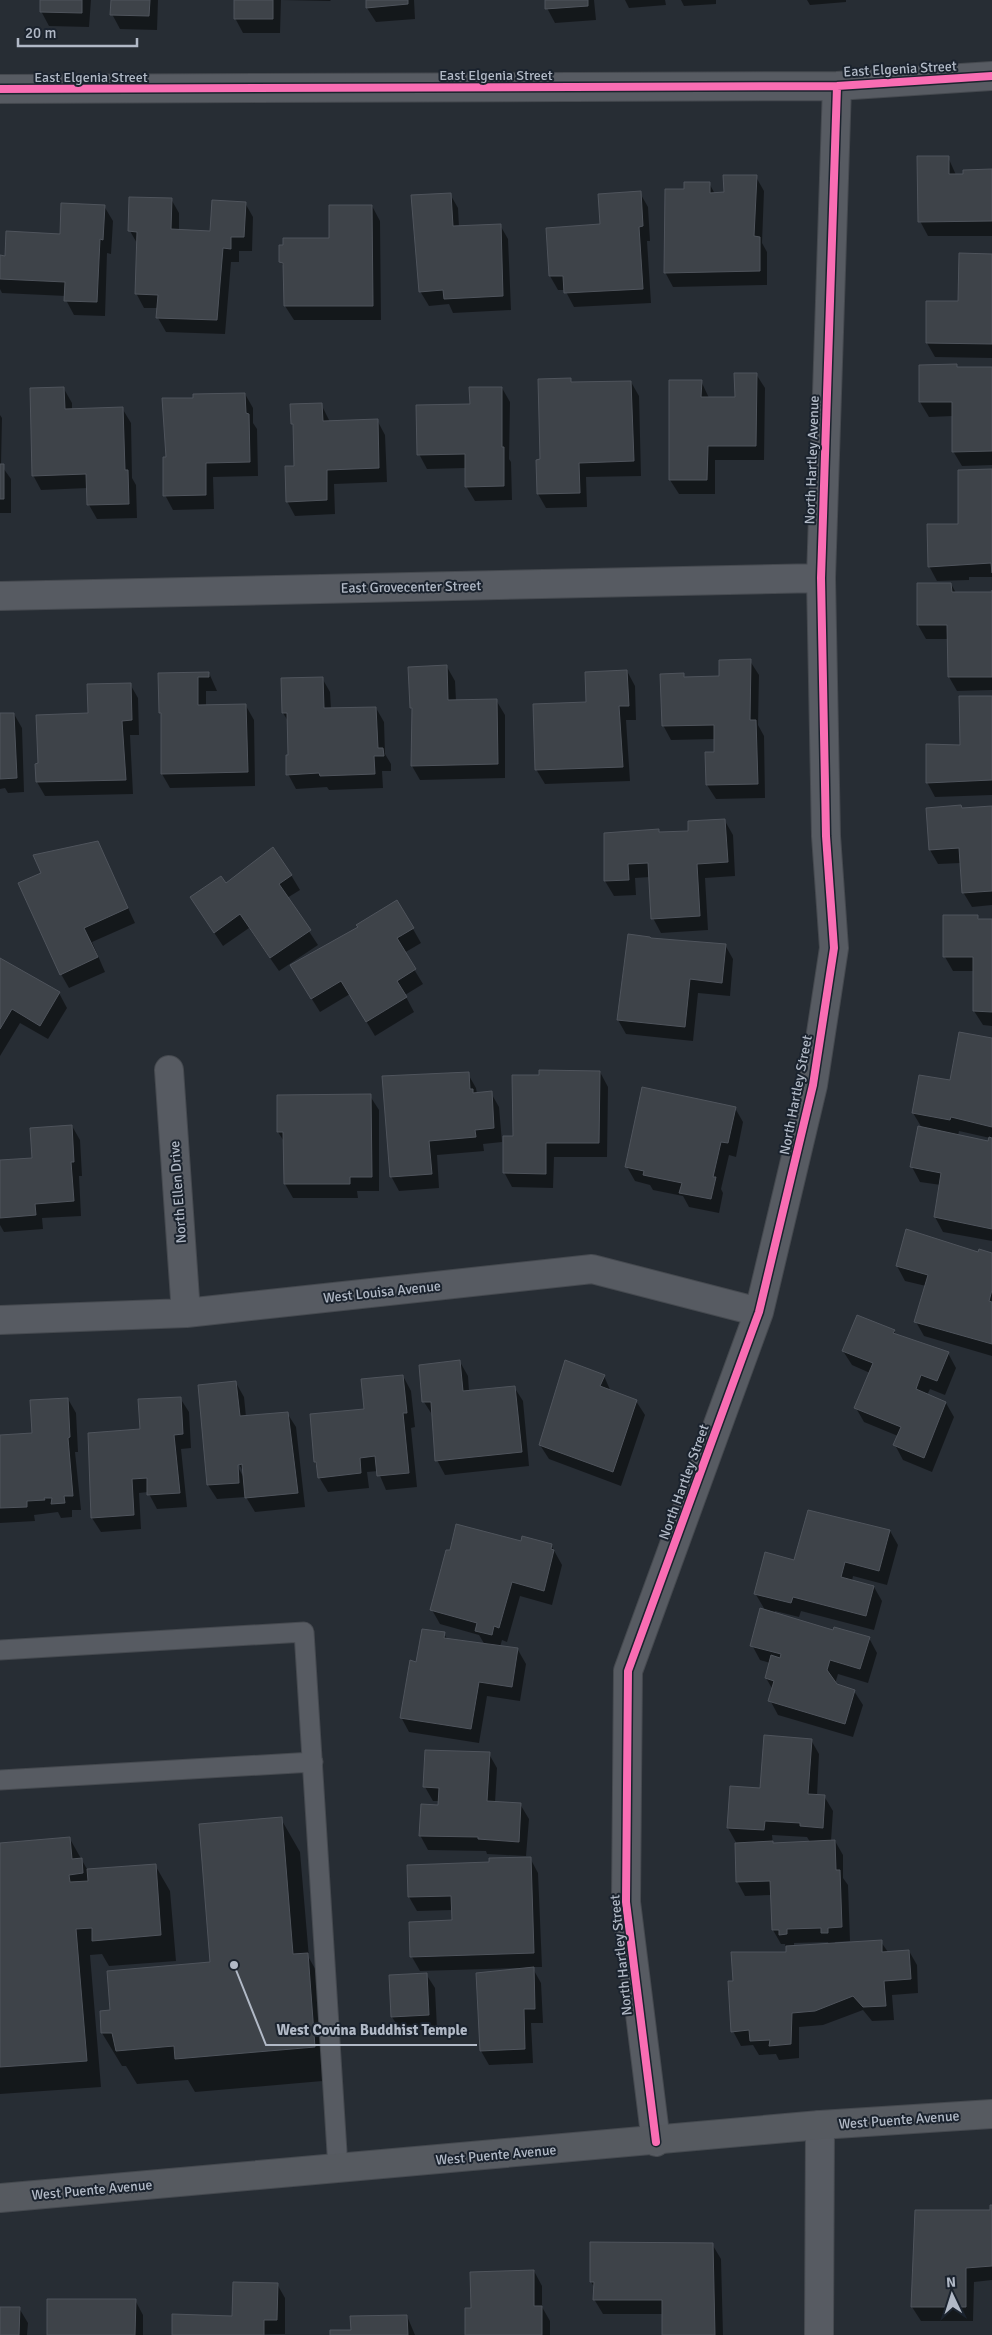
<svg xmlns="http://www.w3.org/2000/svg" width="992" height="2335" font-family="Signika,sans-serif">
<style>
.shadow{fill:#0007;fill-rule:evenodd}
.building{fill:#3e4349;stroke:#4f545c}
.lines{fill:none;stroke-linecap:round;stroke-linejoin:round}
.lane-casing{stroke:#45494f;stroke-width:21}
.street-casing{stroke:#45494f;stroke-width:30}
.secondary-casing{stroke:#45494f;stroke-width:30}
.lane{stroke:#575b62;stroke-width:19}
.street{stroke:#575b62;stroke-width:28}
.secondary{stroke:#565a60;stroke-width:28}
.cycleway-casing{stroke:#1b232e;stroke-width:11}
.cycleway{stroke:#f96db3;stroke-width:8}
.labels{text-anchor:middle;dominant-baseline:central;stroke-width:4;stroke-linejoin:round;paint-order:stroke}
.street-label{font-size:14px;fill:#b1b9c6;stroke:#1b232e}
.leader{fill:none;stroke:#b1b9c6;stroke-width:2}
.callout-dot{fill:#b1b9c6;stroke:#1b232e;stroke-width:2}
.callout-label{font-size:15px;text-anchor:middle;font-weight:bold;fill:#b1b9c6;stroke:#1b232e;stroke-width:4;stroke-linejoin:round;paint-order:stroke}
</style>
<rect width="100%" height="100%" fill="#272d34"/>
<path class="shadow" d="M41 0H91L89 27 49 26 41 11Z
M112 0H158L157 30 120 29 112 14Z
M236 0H281L280 33H243L235 18Z
M282 0H331L330 1Z
M367 0H414L415 19 376 22 367 8Z
M546 0H594L596 20 555 23 547 8Z
M625 0H665L666 5 629 8Z
M681 0H716V4L684 6Z
M807 0H846V2L810 5Z
M948 157 956 175 992 171V236H928L920 221Z
M756 177 764 191 762 243 767 252V285L673 287 665 272 685 190 709 183 715 194 725 193Z
M640 193 648 207 650 241H647L651 303 574 307 565 290H558L550 276 601 225Z
M450 194 458 208 459 227 500 225 508 239 511 310 453 313 449 304 429 306 420 291Z
M171 199 179 213V231L212 232 245 203 253 217 252 251H239V262H231L225 334 166 332 158 318V308H144L136 293 138 245 130 231Z
M104 206 113 221 111 254 107 253 105 316 74 315 66 300V296L2 293 0 289V257H6L61 235Z
M372 206 380 221 381 320H294L285 306V269L281 262 331 240Z
M992 255V358L935 357 927 343 959 302Z
M920 366 958 369 992 368V465L962 466 953 451V416L929 417 920 402Z
M756 374 765 388 764 460H715V494H679L670 480 701 381 709 398 736 399Z
M570 380 573 384 631 382 639 396 641 476 586 477 587 507 546 508 538 494 541 461Z
M502 388 510 402 509 459 511 462 512 500 475 501 466 486V468L427 469 419 454 471 405Z
M64 389 72 403V410L122 408 131 423 132 478 136 485 137 518 97 519 89 505 88 488 41 490 33 475Z
M245 394 253 408V423L257 429 258 476 213 477 214 509 173 510 165 495 167 458 194 399Z
M321 404 330 422 377 420 385 435 387 482 334 484 335 514 295 516 287 501 295 467 292 405Z
M0 415 2 418 1 465 11 479V513H0Z
M992 471V577H969V580L937 581 929 566 960 525Z
M951 584 956 593 992 592V690L957 691 949 677V639H926L918 625Z
M750 661 759 675 758 725 764 736 765 798 716 799 707 785 715 753V739L671 740 663 725 683 674 685 678 721 677Z
M447 667 455 681 456 701 496 700 505 715V778L420 780 412 766 413 711 411 707Z
M627 671 635 686 636 720H626L630 781 545 784 536 769 587 703Z
M209 673 217 691H206V706H246L254 720 255 786 170 788 162 774 163 718 160 713 159 674Z
M322 678 330 692 331 709 376 708 384 722 385 754 391 764V771H382L383 788 329 790 327 787 296 789 288 774 290 756 288 721 283 713Z
M130 684 138 698 139 735H130L133 794 45 796 37 782 89 714Z
M992 697V795L935 797 927 782 961 746Z
M0 714H14L22 728 24 792 8 793 5 788 0 789Z
M992 806V905L972 907 963 892 961 863 938 864 930 850 962 809Z
M725 821 733 835 735 876 705 878 708 930 661 933 653 918 650 877 635 878 636 895 614 896 605 881V834L658 831 660 833 690 832Z
M98 843 135 923 92 942 105 972 69 988 61 974 43 873Z
M291 875 300 890 287 898 318 945 279 971 249 928 223 946 191 898 225 885Z
M977 916 980 920H992V1026L983 1025 974 1011V971H953L945 957Z
M359 927 413 929 421 943 404 953 423 984 405 995 414 1012 375 1036 350 994 320 1012 300 980Z
M651 940 725 945 733 959 730 996 698 993 693 1041 626 1034 618 1020 624 964H626Z
M0 960 59 993 67 1008 48 1039 20 1023 0 1056Z
M992 1039V1241L943 1232 935 1217 941 1185 920 1182 912 1167 922 1128 913 1113 951 1082ZM959 1131 990 1138 989 1142 958 1136Z
M600 1072 608 1087 607 1157H554L553 1188 512 1187 504 1172 514 1137Z
M468 1074 476 1088 477 1094 491 1093 499 1107 502 1142 483 1144 484 1151 437 1155 439 1188 399 1191 391 1176Z
M370 1096 379 1110V1191H357L358 1198H293L285 1184V1143L278 1132Z
M735 1108 743 1122 736 1157 729 1155 721 1189 723 1193 719 1213 689 1207 683 1196 653 1190 650 1185 635 1181 627 1167Z
M72 1126 80 1140 82 1176H79L81 1216 42 1218 43 1229 4 1232 0 1225V1161L34 1159Z
M979 1254H992V1356L924 1336 916 1322 926 1286 905 1281 897 1266Z
M894 1331 896 1335 948 1353 956 1368 945 1395 930 1389 927 1395 946 1403 954 1417 932 1472 903 1460 895 1445 898 1436 864 1422 856 1408 870 1373 852 1365 843 1351Z
M460 1362 468 1376 469 1391 514 1387 523 1401 529 1466 445 1475 437 1460 433 1416 424 1402Z
M403 1376 411 1391 415 1427 411 1428 417 1487 386 1490 378 1471 367 1472 369 1488 328 1492 319 1477 315 1462 365 1410Z
M604 1376 611 1392 636 1401 645 1415 621 1486 549 1459 540 1445Z
M236 1383 244 1397 246 1417 287 1413 296 1427 305 1507 255 1512 246 1497 217 1499 208 1485 199 1386ZM236 1459 244 1473V1478L234 1460Z
M180 1398 189 1412 191 1448 181 1449 187 1507 157 1509 148 1492 139 1493 141 1529 101 1532 92 1518 141 1430Z
M68 1399 76 1413 78 1452H75L81 1510H72V1517L61 1518 58 1512 34 1515 35 1521 0 1523V1436L33 1435Z
M890 1531 898 1545 887 1585 853 1576 852 1581 874 1587 882 1601 874 1630 801 1611 799 1617 775 1611 774 1613 834 1632 869 1638 877 1653 868 1683 838 1674 835 1684 854 1691 863 1705 853 1737 778 1715 770 1700 773 1690 766 1678 770 1663 760 1660 752 1645 765 1610 755 1593 795 1562Z
M522 1543 551 1545 562 1565 552 1605 520 1596 507 1642 502 1640 500 1647 518 1650 526 1664 520 1701 487 1696 479 1743 409 1732 401 1717 417 1663 444 1634 448 1640 485 1645 479 1635 440 1624 432 1610Z
M811 1740 819 1754 817 1796H824L833 1811 831 1841H835L843 1855V1878L848 1885 850 1941 835 1942V1944L881 1942 888 1952 909 1951 917 1965 918 1993 892 1995 894 2020 872 2021 863 2010 823 2025 799 2027V2058L779 2060 776 2054 759 2055 753 2045 741 2046 733 2031 788 1953 785 1944H781L773 1930 772 1895 745 1896 737 1881V1844L728 1828 761 1789ZM772 1835 807 1837 810 1842 773 1844ZM828 1942 829 1945 794 1947V1943Z
M489 1754 497 1768 495 1803 520 1804 529 1819 526 1856 487 1854 486 1851 428 1850 420 1835 440 1806V1801H433L425 1787Z
M281 1819 300 1852 309 1958 326 1988 334 2080 195 2092 188 2080 137 2084 126 2066H122L102 2033 111 2011 212 1963Z
M70 1839 88 1871 155 1865 170 1891 176 1961 109 1966 102 1954 90 1955 101 2087 0 2094V1844Z
M530 1858 538 1873 542 1967H532L541 1983 543 2023H531L533 2063 489 2065 481 2051 519 1972 518 1968 420 1971 412 1957 410 1923 453 1921V1910L417 1911 409 1897 491 1863Z
M426 1974 435 1988 437 2029 401 2031 392 2017Z
M992 2206V2280L974 2282 973 2321H921L912 2307 991 2212Z
M712 2244 721 2259 723 2335H663V2314H603L594 2299 595 2288 591 2282Z
M534 2271 542 2286V2307L550 2321V2335H467Z
M277 2284 285 2298V2334L173 2335 233 2317Z
M135 2300 143 2315V2335H48Z
M0 2308H19L28 2323 27 2335H0Z
M407 2316 415 2335H331L352 2331Z"/>
<path class="building" d="M40 0H82V13L40 12Z
M111 0H150L149 16 110 15Z
M234 0H273V19H234Z
M366 0H408V4L366 8Z
M545 0H588V6L545 9Z
M917 156H949V174H963V170L992 169V221L918 222Z
M723 175H757L754 236 760 237V271L664 273 665 189H684V182H710V193L724 192Z
M641 191 643 226 639 227 643 289 564 293 563 276H549L546 228 600 224 598 194Z
M451 193 453 226 501 224 503 296 444 299 443 290 419 292 411 195Z
M129 197 172 198 171 229 210 231 212 200 246 202 244 237H231V249L223 248 217 320 156 318 158 295 135 294 137 232 128 231Z
M61 203 105 205 103 240 100 239 97 302 64 301 65 282 0 279V255L5 256 6 231 60 234Z
M329 205H372L373 306H284L283 263 279 262V245H283V238H329Z
M959 253 992 254V344L926 343V301H958Z
M957 364V367H992V451L952 452V402H919V365Z
M734 373H757L756 446H708L707 480H669V380H702L701 397H735Z
M571 378V382L631 381 634 461 579 463 580 493 537 494 536 460 540 459 538 379Z
M64 387 65 409 123 407 125 470H128L129 504 87 505 86 474 32 476 30 388Z
M469 387H502V447H504V486L465 487V454L417 455 416 405 470 404Z
M245 393 246 413 249 414 250 462 206 463V495L163 496V457H166L162 398H193V394Z
M322 403 323 421 378 419 379 468 327 470V500L286 502 285 466H294L293 424H291L290 404Z
M0 464H4V499H0Z
M992 469V573L991 563 928 567 927 524H958V470Z
M917 583H951L952 592H992V590V677H948L947 625H917Z
M751 659 750 720H756L758 784 706 785 705 752H714V725L662 726 660 674 684 673V677L719 676V660Z
M447 665 448 700 497 699 498 764 411 766 412 708H410L408 667Z
M627 670 629 706H619L623 767 535 770 533 704 586 702 585 672Z
M209 672V677H198V705L246 704 248 772 161 774V713H159L158 673Z
M323 677 324 708 376 707 378 748H383L384 756H374L375 774 320 776 319 773 286 775V755H288L287 713H282L281 678Z
M131 683 132 720 122 721 126 780 36 782 35 764 38 763 36 715 88 713 87 684Z
M959 696H992V780L926 783V744L960 745Z
M0 713H14L17 778 0 779Z
M961 805 962 808 992 806V891L962 893 959 848 929 850 926 808Z
M725 819 728 862 697 864 700 916 651 919 648 863 628 864 629 880 604 881V833L659 829V832L688 831V821Z
M98 841 128 908 84 928 98 957 60 975 18 883 41 873 33 855Z
M273 847 292 875 279 884 311 930 270 958 240 914 214 933 190 897 221 876 226 883Z
M397 900 414 928 397 938 416 969 397 981 407 997 366 1022 341 981 311 999 290 965 358 927 356 925Z
M943 915H978V919H992V1012L973 1011V957H943Z
M628 934 650 937 651 938 726 944 722 983 690 979 685 1027 617 1020Z
M0 958 60 992 40 1026 12 1009 0 1029Z
M959 1032 992 1038V1127L951 1117 950 1120 912 1113 919 1075 950 1080Z
M539 1070 600 1071 599 1143H546V1174L503 1173V1136H513L512 1075H539Z
M469 1072 470 1089H473V1093L492 1091 494 1128 475 1130 476 1137 429 1141 432 1174 390 1177 382 1076Z
M642 1087 736 1107 728 1143 721 1142 713 1177H716L711 1199 679 1193 682 1183 643 1175 644 1171 625 1167Z
M371 1094 372 1177H350V1184H284L283 1132H277V1095Z
M72 1125 74 1162H71L74 1201 35 1204 36 1215 0 1218V1160L32 1158 30 1128Z
M918 1126 988 1141 989 1137 992 1138V1229L934 1217 941 1173 910 1167Z
M906 1229 978 1252 979 1249 992 1253V1290L989 1301 992 1302V1344L914 1322 928 1275 896 1266Z
M857 1315 895 1330 893 1333 949 1352 937 1381 921 1375 916 1389 946 1402 924 1458 893 1445 901 1427 854 1408 873 1363 842 1351Z
M460 1360 463 1391 515 1386 522 1452 435 1461 431 1402H422L419 1365Z
M565 1360 605 1375 600 1386 637 1400 613 1472 539 1445Z
M403 1375 407 1413H403L409 1473 377 1476 375 1456 360 1458 361 1473 318 1478 316 1462H314L310 1414 364 1409 361 1379Z
M236 1381 240 1416 288 1412 298 1493 245 1498 242 1464 238 1465 239 1483 207 1485 198 1385Z
M181 1397 183 1434 174 1435 180 1493 147 1495V1478L132 1479 134 1515 91 1518 88 1433 140 1429 138 1399Z
M68 1398 70 1437 68 1438 73 1496H64L65 1503 51 1504 52 1498H44L45 1500 27 1501V1507L0 1508V1435L32 1433 30 1400Z
M808 1510 890 1530 879 1571 845 1562 841 1577 874 1586 866 1616 793 1597 791 1603 754 1594 765 1552 794 1560Z
M456 1524 521 1541 522 1536 552 1544 551 1549 554 1550 544 1591 512 1582 499 1628 494 1626 492 1635 475 1631 477 1623 430 1610 446 1550H450Z
M760 1608 833 1630 834 1627 870 1637 860 1669 830 1660 827 1670 837 1684 855 1690 845 1724 768 1701 774 1681 765 1678 771 1655 780 1658 781 1654 750 1646Z
M422 1629 445 1632 444 1638 518 1648 512 1687 479 1682 471 1729 400 1718 410 1660 416 1662Z
M764 1735 812 1739 808 1794 825 1795 823 1828 800 1826V1823L765 1821 764 1830 727 1828 730 1786 760 1788Z
M425 1750 490 1752 487 1801 521 1803 519 1842 478 1839V1837L419 1836 421 1804 438 1805 439 1788 423 1787Z
M282 1817 293 1954 308 1953 315 2047 175 2059 174 2046 116 2051 112 2033H101L100 2011 110 2010 107 1971 210 1962 199 1824Z
M70 1837 72 1859 82 1858 83 1873 69 1875 70 1882 88 1881 87 1869 156 1864 161 1935 92 1941V1928L76 1929 87 2061 0 2067V1843Z
M835 1840 836 1870H840L842 1927 828 1928V1933H821V1928L787 1929V1934L779 1935V1930H772L770 1881 736 1882 735 1843 773 1841V1843Z
M531 1857 534 1953 410 1957 409 1922 452 1920 451 1896 408 1897 407 1865 489 1862V1858Z
M882 1940V1952L909 1950 911 1979 884 1981 886 2006 863 2007 853 1996 815 2011 792 2013 791 2044 769 2046 770 2040 750 2041 749 2030 731 2032 728 1981H733L731 1952H786V1946Z
M534 1967 535 2009H524L525 2049 480 2051 476 1973Z
M427 1973 429 2015 391 2017 389 1975Z
M990 2205H992V2266L966 2268V2307H911L915 2210H990Z
M590 2242 713 2243 715 2335H662V2300H593L594 2282H590Z
M534 2270V2306H542V2335H465V2308H471L470 2272Z
M233 2282 278 2283 277 2320H264V2335H172V2314L232 2316Z
M47 2299H136L135 2335H47Z
M0 2307H20L19 2335H0Z
M407 2315 408 2335H330V2330H351L350 2316Z"/>
<g class="lines">
<defs>
<path id="lane" d="M0 1650 304 1632 338 2168
M0 1780 313 1762"/>
<path id="street" d="M0 89 837 86 992 76
M0 596 821 578
M169 1070 186 1313
M0 1320 186 1313 592 1269 759 1312
M656 2142 626 1902 628 1671 759 1312 813 1085 834 948 826 836 821 578 837 86
M819 2335 820 2125"/>
<path id="secondary" d="M0 2198 820 2125 992 2114"/>
</defs>
<use href="#lane" class="lane-casing"/>
<use href="#street" class="street-casing"/>
<use href="#secondary" class="secondary-casing"/>
<use href="#lane" class="lane"/>
<use href="#street" class="street"/>
<use href="#secondary" class="secondary"/>
<defs>
<path id="cycleway" d="M0 89 837 86 992 76
M656 2142 626 1902 628 1671 759 1312 813 1085 834 948 826 836 821 578 837 86"/>
</defs>
<use href="#cycleway" class="cycleway-casing"/>
<use href="#cycleway" class="cycleway"/>
</g>
<g class="labels">
<g class="street-label">
<text transform="translate(900 69) rotate(-3)">East Elgenia Street</text>
<text x="496" y="75">East Elgenia Street</text>
<text x="91" y="77">East Elgenia Street</text>
<text transform="translate(812 460) rotate(-88)">North Hartley Avenue</text>
<text transform="translate(411 587) rotate(-1)">East Grovecenter Street</text>
<text transform="translate(796 1095) rotate(-79)">North Hartley Street</text>
<text transform="translate(178 1192) rotate(-94)">North Ellen Drive</text>
<text transform="translate(382 1292) rotate(-6)">West Louisa Avenue</text>
<text transform="translate(684 1482) rotate(-70)">North Hartley Street</text>
<text transform="translate(621 1955) rotate(-96)">North Hartley Street</text>
<text transform="translate(899 2120) rotate(-4)">West Puente Avenue</text>
<text transform="translate(496 2155) rotate(-5)">West Puente Avenue</text>
<text transform="translate(92 2190) rotate(-5)">West Puente Avenue</text>
</g>
</g>
<path class="leader" d="M234 1965L266 2045H477"/>
<circle class="callout-dot" cx="234" cy="1965" r="5"/>
<g class="callout-label">
<text x="372" y="2035">West Covina Buddhist Temple</text>
</g>
<g transform="translate(952 2295) rotate(356)" stroke="#1b232e" stroke-width="4" paint-order="stroke">
<path d="M0-4L9 19L0 12L-9 19Z" fill="#b1b9c6"/>
<text y="-8" font-size="14" font-weight="bold" text-anchor="middle" fill="#b1b9c6">N</text>
</g>
<path d="M18 38v8h119v-8" fill="none" stroke="#b1b9c6" stroke-width="2.5"/>
<text x="25" y="38" font-size="15" fill="#b1b9c6" stroke="#1b232e" stroke-width="4" paint-order="stroke">20 m</text>
</svg>
